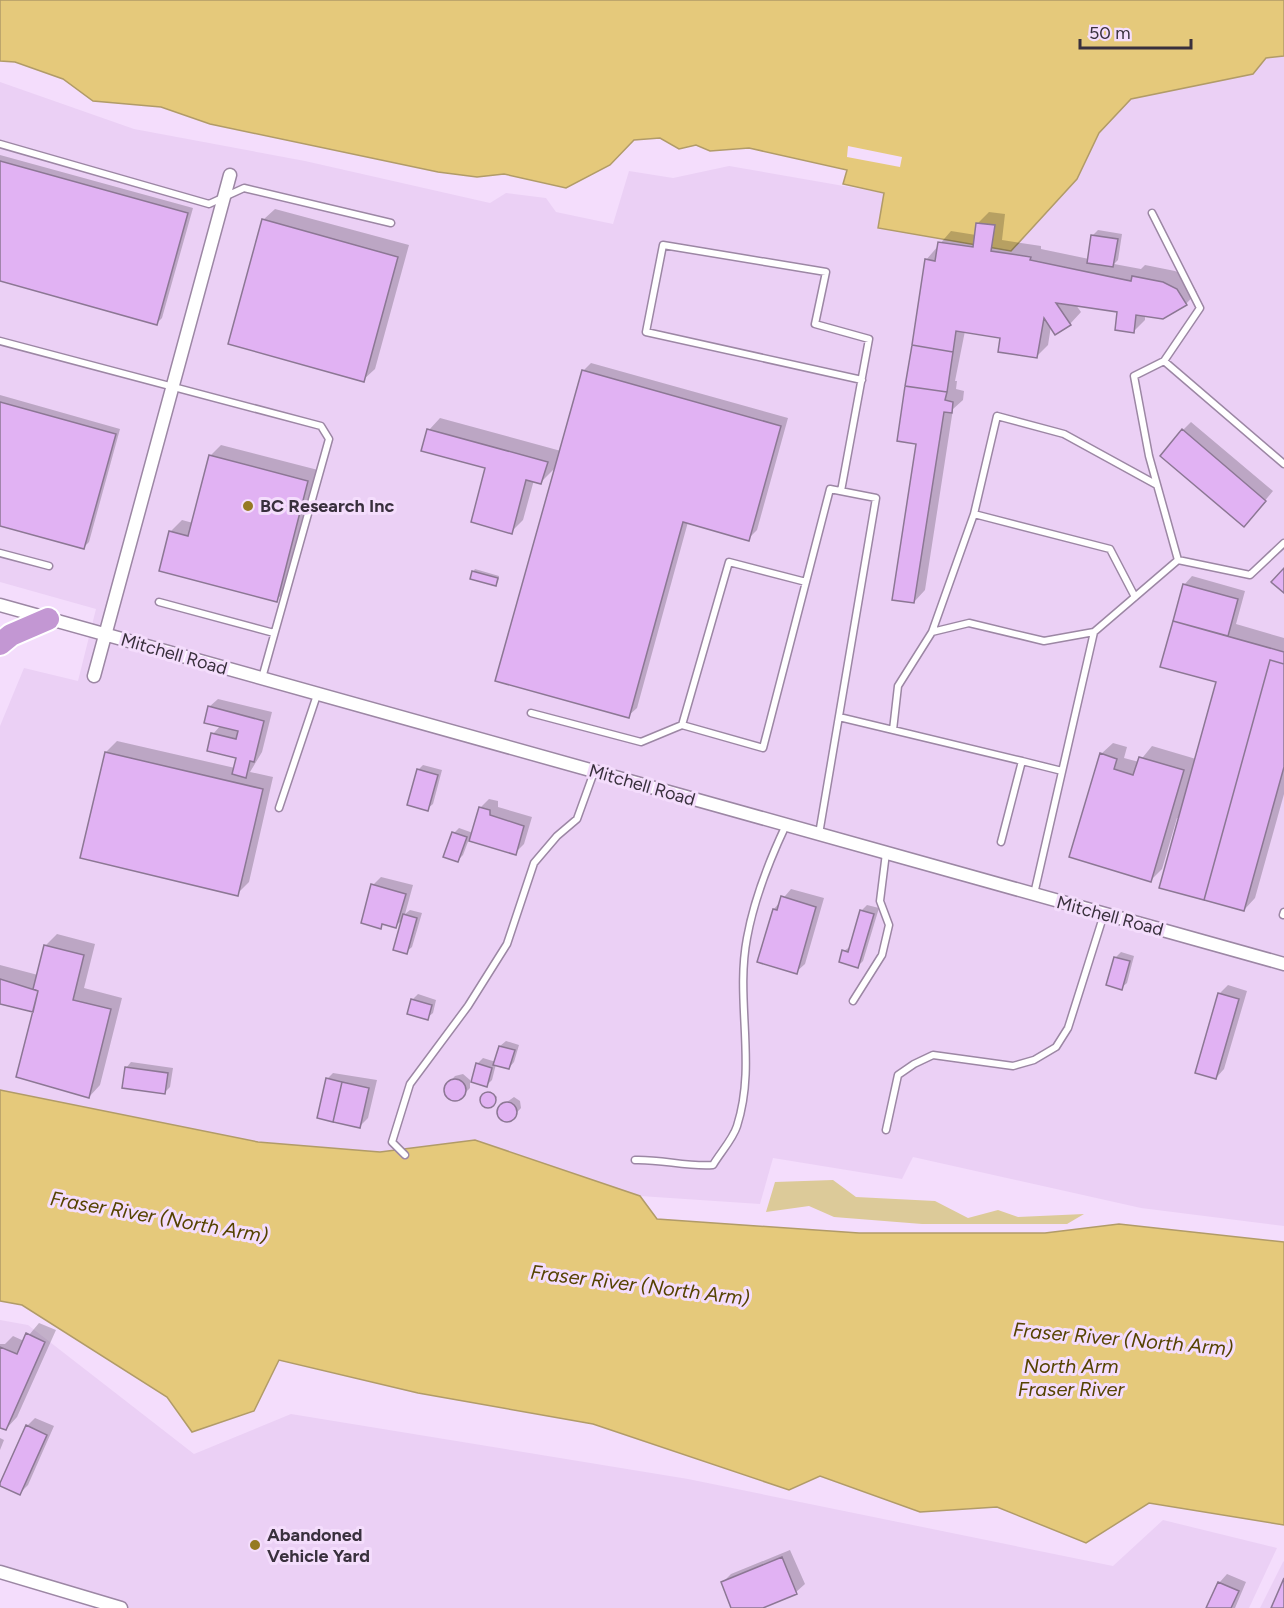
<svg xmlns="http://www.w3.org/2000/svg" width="1284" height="1608" font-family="Figtree,sans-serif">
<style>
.built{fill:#ebd0f5}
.green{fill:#dcca99}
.water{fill:#e5c97b;stroke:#b19b68;stroke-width:1.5}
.pier{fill:#f4ddfc}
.shadow{fill:#0003}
.building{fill:#e1b2f3;stroke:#8c7794;stroke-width:1.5}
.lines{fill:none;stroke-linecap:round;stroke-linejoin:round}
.service-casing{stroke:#9c87a4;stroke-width:9}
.minor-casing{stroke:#9c87a4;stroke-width:15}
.motorway-casing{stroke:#fff;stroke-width:26}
.service{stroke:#fff;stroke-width:6}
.minor{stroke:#fff;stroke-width:12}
.motorway{stroke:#c397d3;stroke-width:22}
.poi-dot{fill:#967a22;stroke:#f4ddfc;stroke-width:2}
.labels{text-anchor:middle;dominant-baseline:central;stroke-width:6;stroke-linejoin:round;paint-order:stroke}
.poi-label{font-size:18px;font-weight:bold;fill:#39303d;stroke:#f4ddfc;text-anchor:start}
.street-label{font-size:18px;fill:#39303d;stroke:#f4ddfc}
.water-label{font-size:20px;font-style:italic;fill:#554200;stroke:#f4ddfc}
</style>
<rect width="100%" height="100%" fill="#f4ddfc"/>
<path class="built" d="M1284 56V1226L1141 1208 913 1157 902 1179 773 1158 760 1204 640 1196 475 1140 380 1152 258 1142 0 1090V726L24 668 78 681 96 609 0 582V82L134 129 305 161 490 203 506 193 546 198 556 212 613 224 629 171 673 178 729 166 884 193 878 228 1077 179 1099 133 1131 99 1253 74 1266 58Z
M0 1320 28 1325 194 1454 291 1414 688 1479 1113 1566 1163 1520 1277 1548 1249 1608H127L0 1568Z
M1284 1561V1608H1260L1283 1562Z"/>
<path class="green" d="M833 1180 856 1197 935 1201 968 1218 998 1210 1018 1217 1084 1214 1067 1224H922L834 1217 809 1206 766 1212 775 1182Z"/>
<path class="water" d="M0 0H1284V56L1266 58 1253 74 1131 99 1099 133 1077 179 1011 251 878 228 884 193 843 184 847 170 749 148 710 151 696 145 679 149 660 138 634 140 610 165 566 188 504 174 477 177 438 172 210 124 161 107 93 101 63 79 15 62 0 61Z
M0 1090 258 1142 380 1152 475 1140 640 1196 657 1219 859 1233H1045L1119 1224 1284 1242V1525L1149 1503 1086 1543 997 1507 920 1512 820 1476 789 1490 593 1424 418 1393 279 1360 254 1411 192 1432 167 1397 22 1305 0 1301Z"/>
<path class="pier" d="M848 146 902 157 900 167 847 157Z"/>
<path class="shadow" d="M0 155 193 208 162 318 157 323 0 280Z
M275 209 409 245 375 369 363 380 263 220Z
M989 212 1005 214 1002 240 1041 246V249L1089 259 1092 236 1098 230 1122 234 1118 260 1114 264 1141 269 1145 265 1175 271 1188 277 1197 292 1186 304 1145 315V320L1133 332 1119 311 1076 305 1081 312 1070 324 1051 326 1048 345 1037 356 1001 337 965 331 955 381H957L956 389 964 391 963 400 953 409 925 590 914 602 926 260 951 231 976 235 978 223Z
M591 363 788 418 757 530 748 539 688 522 637 708 628 716 556 467 541 482 534 480 523 520 511 532 487 467 429 430 440 418 561 451 583 371Z
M0 395 120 429 89 542 84 547 0 524Z
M1191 422 1273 491 1252 516 1183 430Z
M221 445 318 470 288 589 276 600 171 531 182 520 193 523 210 456Z
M475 569 499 576 498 582 495 585 473 572Z
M1192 576 1245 591 1236 624 1284 638V794L1255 898 1244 910 1180 818H1177L1162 869 1151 880 1101 754 1113 743 1127 747 1124 758 1139 762 1152 746 1196 759 1218 681 1162 666 1184 585Z
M218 699 272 712 262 752 250 772 273 777 249 882 237 894 106 752 117 741 235 768 238 757 213 734 221 725 209 707Z
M423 765 442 770 433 804 427 809 418 770Z
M489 799 498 801V807L532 817 524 844 515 853 469 839 463 855 457 861 454 833 459 828 473 833 481 807Z
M381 877 413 885 405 914 410 910 422 913 412 947 406 952 404 918 396 926 384 923 380 927 373 885Z
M791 889 824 898 805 964 796 972 774 909Z
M867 905 879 908 863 961 858 966 844 951 851 946 862 910Z
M57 934 95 944 84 988 122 998 100 1085 89 1097 35 1011 0 1002V965L38 975 45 946Z
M1121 952 1134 956 1127 983 1121 988 1116 957Z
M1228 985 1247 991 1224 1069 1216 1078 1219 994Z
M418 994 436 1000 433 1013 427 1018 412 1000Z
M506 1041 519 1045 514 1062 509 1068 496 1064 492 1080 487 1085 477 1064 483 1058 496 1062 500 1046Z
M131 1062 173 1068 170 1087 165 1092 126 1068Z
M333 1073 377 1080 368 1118 359 1127 327 1079Z
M463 1074 470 1080V1088L459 1099H451L445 1093 446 1086 455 1076Z
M490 1091 497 1097 488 1106 482 1100Z
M514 1097 520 1101 521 1108 512 1118H501L499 1111 501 1106Z
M39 1323 56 1330 17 1417 6 1429 0 1426V1344H5L13 1336 24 1341Z
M35 1418 54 1426 28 1485 20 1493 27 1426Z
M0 1438 4 1440 0 1450Z
M790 1550 805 1584 796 1592 759 1608H733L722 1583 731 1574Z
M1227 1574 1246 1582 1235 1608H1208L1219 1583Z"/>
<path class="building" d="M0 161 188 213 157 325 0 281Z
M262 219 398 257 364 382 228 344Z
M976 223 995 225 991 251 1031 257 1030 260 1131 281 1132 276 1163 282 1177 289 1187 305 1163 319 1136 315 1134 333 1115 330 1117 312 1056 303 1071 325 1055 335 1044 318 1037 358 998 352 1000 338 956 331 953 352 912 345 925 259 935 261 938 242 973 247Z
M1091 235 1118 239 1113 267 1087 263Z
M912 345 953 352 947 392 905 386Z
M582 370 781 426 749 541 683 522 629 718 495 681Z
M905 386 947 392 945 400 953 402 952 413 944 412 914 603 892 600 916 444 897 441Z
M0 402 116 434 84 549 0 526Z
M427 429 548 462 541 484 526 480 512 534 471 522 485 468 421 451Z
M1182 429 1266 501 1244 527 1160 456Z
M209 455 308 481 277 602 159 571 169 531 188 536Z
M1284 568V593L1271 582Z
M472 571 498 578 496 586 470 579Z
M1183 584 1238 599 1228 636 1173 621Z
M1173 621 1284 652V664L1270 660 1204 900 1159 888 1216 682 1160 667Z
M1270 660 1284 664V767L1244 911 1204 900Z
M208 706 264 721 254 762 250 761 246 778 232 774 236 758 207 751 211 733 236 739 238 731 204 723Z
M105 752 263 789 238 896 80 858Z
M1100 753 1117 759 1114 769 1133 775 1139 757 1184 770 1151 882 1069 857Z
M417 769 438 775 428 811 407 805Z
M479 807 490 810V815L524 826 516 855 469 841Z
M452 832 467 837 458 862 443 857Z
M371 884 406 894 396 928 382 924 381 929 361 923Z
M781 896 816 907 797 974 757 962 773 909 777 910Z
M860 910 874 914 858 968 839 962 842 950 848 952Z
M403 914 417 918 407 954 393 950Z
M44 945 84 955 73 1000 111 1009 89 1098 16 1077 38 991 33 989Z
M1114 957 1130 961 1122 990 1106 985Z
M0 979 38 991 33 1012 0 1004Z
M1218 993 1239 999 1216 1079 1195 1073Z
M411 999 432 1005 428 1020 407 1014Z
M499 1046 515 1050 509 1069 493 1065Z
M476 1063 492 1068 487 1087 471 1082Z
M125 1067 168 1073 165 1094 122 1088Z
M326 1078 342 1082 333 1122 317 1118Z
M444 1090a11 11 0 1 1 22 0a11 11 0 1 1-22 0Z
M342 1082 369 1088 360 1128 333 1122Z
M480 1100a8 8 0 1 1 16 0a8 8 0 1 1-16 0Z
M497 1112a10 10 0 1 1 20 0a10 10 0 1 1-20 0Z
M26 1333 45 1342 6 1430 0 1428V1347L17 1354Z
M26 1425 47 1435 20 1495 0 1486V1483Z
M782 1557 797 1594 763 1608H731L721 1582Z
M1284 1578V1608H1271Z
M1218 1582 1239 1591 1231 1608H1206Z"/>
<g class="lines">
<defs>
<path id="service" d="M0 144 209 204 244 188 391 223
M1152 213 1200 308 1164 361
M0 341 321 426 329 439 262 678
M841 491 869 339 815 324 826 272 663 245 646 332 862 380
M974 514 997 416 1064 434 1157 485
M0 553 49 566
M1178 560 1149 456 1134 376 1164 361 1284 464
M159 602 274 633
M932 632 974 514 1110 549 1135 597
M1094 632 1178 560 1250 575 1284 543
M531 713 641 742 682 725 763 748 830 489 876 498 819 834
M839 717 1022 761 1001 842
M682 725 729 562 806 582
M893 730 898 686 932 632 969 623 1044 641 1094 632 1034 894
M1022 761 1062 771
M279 808 317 695
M1283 915 1284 912
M853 1001 882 955 889 925 880 901 886 853
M886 1130 898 1075 914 1064 933 1055 1013 1066 1034 1060 1056 1047 1068 1028 1104 914
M405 1155 392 1142 410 1084 468 1006 507 944 534 863 557 836 577 819 594 772
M635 1160C661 1159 687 1167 713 1165 720 1153 733 1139 737 1126 757 1064 735 1001 747 938 754 899 769 861 786 825"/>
<path id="minor" d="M0 605 1284 964
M94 676 230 175
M0 1572 121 1608"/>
<path id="motorway" d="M0 644 11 635 48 619"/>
</defs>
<use href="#service" class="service-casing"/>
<use href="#minor" class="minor-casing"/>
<use href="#motorway" class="motorway-casing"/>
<use href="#service" class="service"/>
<use href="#minor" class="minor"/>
<use href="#motorway" class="motorway"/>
</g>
<g class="poi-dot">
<circle cx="248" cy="506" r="6"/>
<circle cx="255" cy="1545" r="6"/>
</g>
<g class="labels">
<g class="poi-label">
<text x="260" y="506">BC Research Inc</text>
<text x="267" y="1535">Abandoned<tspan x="267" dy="21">Vehicle Yard</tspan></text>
</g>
<g class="street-label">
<text transform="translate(174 654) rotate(16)">Mitchell Road</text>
<text transform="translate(642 785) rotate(16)">Mitchell Road</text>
<text transform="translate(1110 916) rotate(15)">Mitchell Road</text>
</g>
<g class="water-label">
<text transform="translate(159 1217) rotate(10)">Fraser River (North Arm)</text>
<text transform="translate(640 1285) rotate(7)">Fraser River (North Arm)</text>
<text transform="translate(1123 1339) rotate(5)">Fraser River (North Arm)</text>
<text x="1071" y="1366">North Arm<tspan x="1071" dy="23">Fraser River</tspan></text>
</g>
</g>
<path d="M1080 39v9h111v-9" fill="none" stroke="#39303d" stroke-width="3"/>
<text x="1089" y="39" font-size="18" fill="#39303d" stroke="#f4ddfc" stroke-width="4.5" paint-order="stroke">50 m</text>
</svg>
